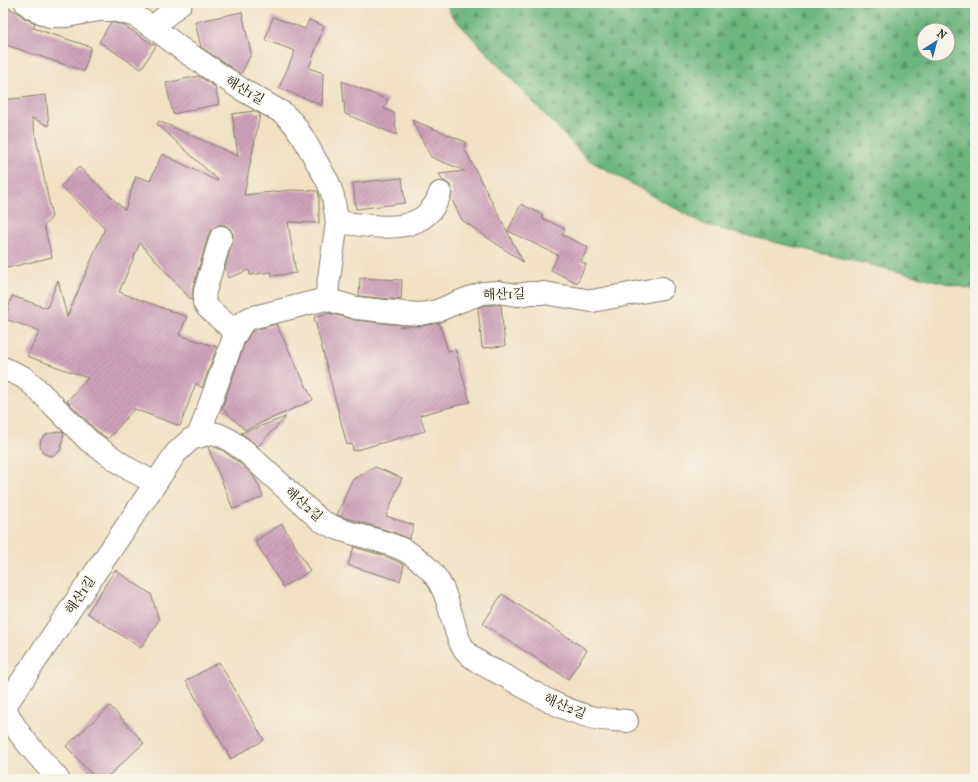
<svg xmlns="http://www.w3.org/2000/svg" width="978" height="782" font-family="'IM FELL French Canon','Noto Serif KR',serif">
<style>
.forest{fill:url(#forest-firs);stroke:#44684c;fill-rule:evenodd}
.building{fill:url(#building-hatch)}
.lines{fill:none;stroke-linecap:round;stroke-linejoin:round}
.minor-casing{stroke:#867e6f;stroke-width:24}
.minor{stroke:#fff;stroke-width:22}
.labels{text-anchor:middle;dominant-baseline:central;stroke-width:3;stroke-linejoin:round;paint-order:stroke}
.street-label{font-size:13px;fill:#1c1c1c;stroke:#f7f3e8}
</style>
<defs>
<pattern id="forest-firs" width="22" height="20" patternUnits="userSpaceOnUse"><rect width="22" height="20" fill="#6cb57c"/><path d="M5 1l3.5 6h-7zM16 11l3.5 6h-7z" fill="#589265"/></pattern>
<pattern id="building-hatch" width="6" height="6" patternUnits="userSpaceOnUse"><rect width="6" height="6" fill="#cea0b9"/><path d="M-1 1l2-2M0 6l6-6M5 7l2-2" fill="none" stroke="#b0899e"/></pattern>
</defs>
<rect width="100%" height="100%" fill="#f7f3e8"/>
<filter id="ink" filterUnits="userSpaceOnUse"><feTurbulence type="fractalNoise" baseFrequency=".025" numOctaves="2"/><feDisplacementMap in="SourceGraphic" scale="8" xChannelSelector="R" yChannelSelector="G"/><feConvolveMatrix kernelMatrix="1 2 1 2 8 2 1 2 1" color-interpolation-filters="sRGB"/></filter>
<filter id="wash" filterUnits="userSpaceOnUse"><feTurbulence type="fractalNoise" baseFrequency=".012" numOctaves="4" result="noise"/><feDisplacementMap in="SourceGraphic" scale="16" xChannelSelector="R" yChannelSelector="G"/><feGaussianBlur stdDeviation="0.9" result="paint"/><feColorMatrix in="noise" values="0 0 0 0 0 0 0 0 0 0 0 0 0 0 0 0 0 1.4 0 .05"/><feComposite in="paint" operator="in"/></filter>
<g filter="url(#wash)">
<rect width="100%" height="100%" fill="#f0e1c2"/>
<path class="forest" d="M446 3H975V290L707 226 587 159 452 16ZM924 30H948V54H924Z"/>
<g id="blocks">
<path class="building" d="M3 6 17 12 24 18 35 23 33 28 91 47 84 71 3 44Z
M242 12 251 54 241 74 201 47 195 22Z
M273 17 305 29 309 20 324 26 309 68 323 73 322 105 279 88 295 51 265 40Z
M111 22 123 25 156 46 141 69 99 42Z
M199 76 215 87 219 104 173 114 166 83Z
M342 81 388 100 384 109 394 113 397 135 345 114Z
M46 95 49 126 32 118 52 217 44 226 52 257 3 269V100Z
M254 111 260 114 244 195 291 190 318 191 319 195V223L288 222 296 273 272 276 271 272 250 275 249 270 228 278 225 268 233 241V234L230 229 225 225H218L213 228 209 233 193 287 192 301 140 243 119 292 187 317 179 335 217 347 202 388 196 383 180 426 134 409 108 439 97 431 67 401 88 378 27 356 40 331 5 319 12 296 47 308 58 280 67 317 105 228 61 186 79 167 125 210 136 176 150 181 162 154 217 181 218 180 157 124 159 121 238 156 232 114Z
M412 120 466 142 464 148 523 262 462 220 451 198 452 193 451 186 446 182 443 181 439 174 465 171 431 157Z
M402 178 405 203 356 209 353 183Z
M521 204 543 215 542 218 565 229 562 235 588 247 581 262 586 264 577 283 551 270 558 255 508 231Z
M360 278 402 280 401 300 359 296Z
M486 305H501L505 346 482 348 478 308Z
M329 313 355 320 400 325V327L404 326H422L439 323 448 351 455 349 470 402 420 415 425 431 353 451 352 444 347 445 314 317Z
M276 324 313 400 245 430 222 408 245 342 251 332 259 329Z
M286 417 258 446 241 433Z
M62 431 64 433 61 448 60 451 54 455 50 456 43 453 40 446 41 439 47 434Z
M212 446 222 450 237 461 251 473 258 484 263 497 233 509 208 447Z
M375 467 402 478 386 516 414 525 409 539 396 533 337 515 352 480Z
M282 524 310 571 283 587 255 541Z
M354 547 388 557 404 565 400 581 348 565Z
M115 570 151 594 159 620 141 648 87 613Z
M502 594 587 650 568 679 483 624Z
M219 662 264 740 231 759 186 681Z
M110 706 144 743 105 779H96L66 746Z"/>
</g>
</g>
<g filter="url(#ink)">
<use href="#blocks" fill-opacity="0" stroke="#867e6f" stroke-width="1"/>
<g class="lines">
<defs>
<path id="minor" d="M26 3 32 8 50 16H66L99 10H113L133 15 153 27 183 50 241 89 283 113 294 124 304 139 328 182 333 196 337 222 326 299
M153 27 181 3
M337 222C375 226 425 239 440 193
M221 237 205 291 204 303 207 307 236 333
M3 368 23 377 33 385 89 441 129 469 155 483
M198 437 234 337 243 322 250 318 326 299 356 308 404 313 420 314 437 311 458 302 483 293 498 292 517 295 531 293H544L592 301 662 288
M3 700 5 706 176 453 191 439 212 433 220 435 228 439 245 451 320 520C345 535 376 537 402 549 411 553 418 559 425 565 444 582 447 600 454 624 456 631 458 639 462 646 471 661 492 669 507 677 534 693 560 709 591 717 603 720 616 720 627 721
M5 706C13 732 41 758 58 779"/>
</defs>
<use href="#minor" class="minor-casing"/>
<use href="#minor" class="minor"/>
</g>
</g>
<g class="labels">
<g class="street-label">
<text transform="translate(245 90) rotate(31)">해산1길</text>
<text transform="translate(504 294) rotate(-2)">해산1길</text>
<text transform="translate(304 504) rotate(41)">해산2길</text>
<text transform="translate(80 595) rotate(-56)">해산1길</text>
<text transform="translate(565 706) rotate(23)">해산2길</text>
</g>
</g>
<rect width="978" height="782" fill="none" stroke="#f7f3e8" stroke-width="16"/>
<g transform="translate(936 42) rotate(36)"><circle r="19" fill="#f7f3e8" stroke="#9f9d96"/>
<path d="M0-3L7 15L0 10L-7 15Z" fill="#1f6fb2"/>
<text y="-6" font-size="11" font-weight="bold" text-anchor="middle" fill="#1c1c1c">N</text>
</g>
</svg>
